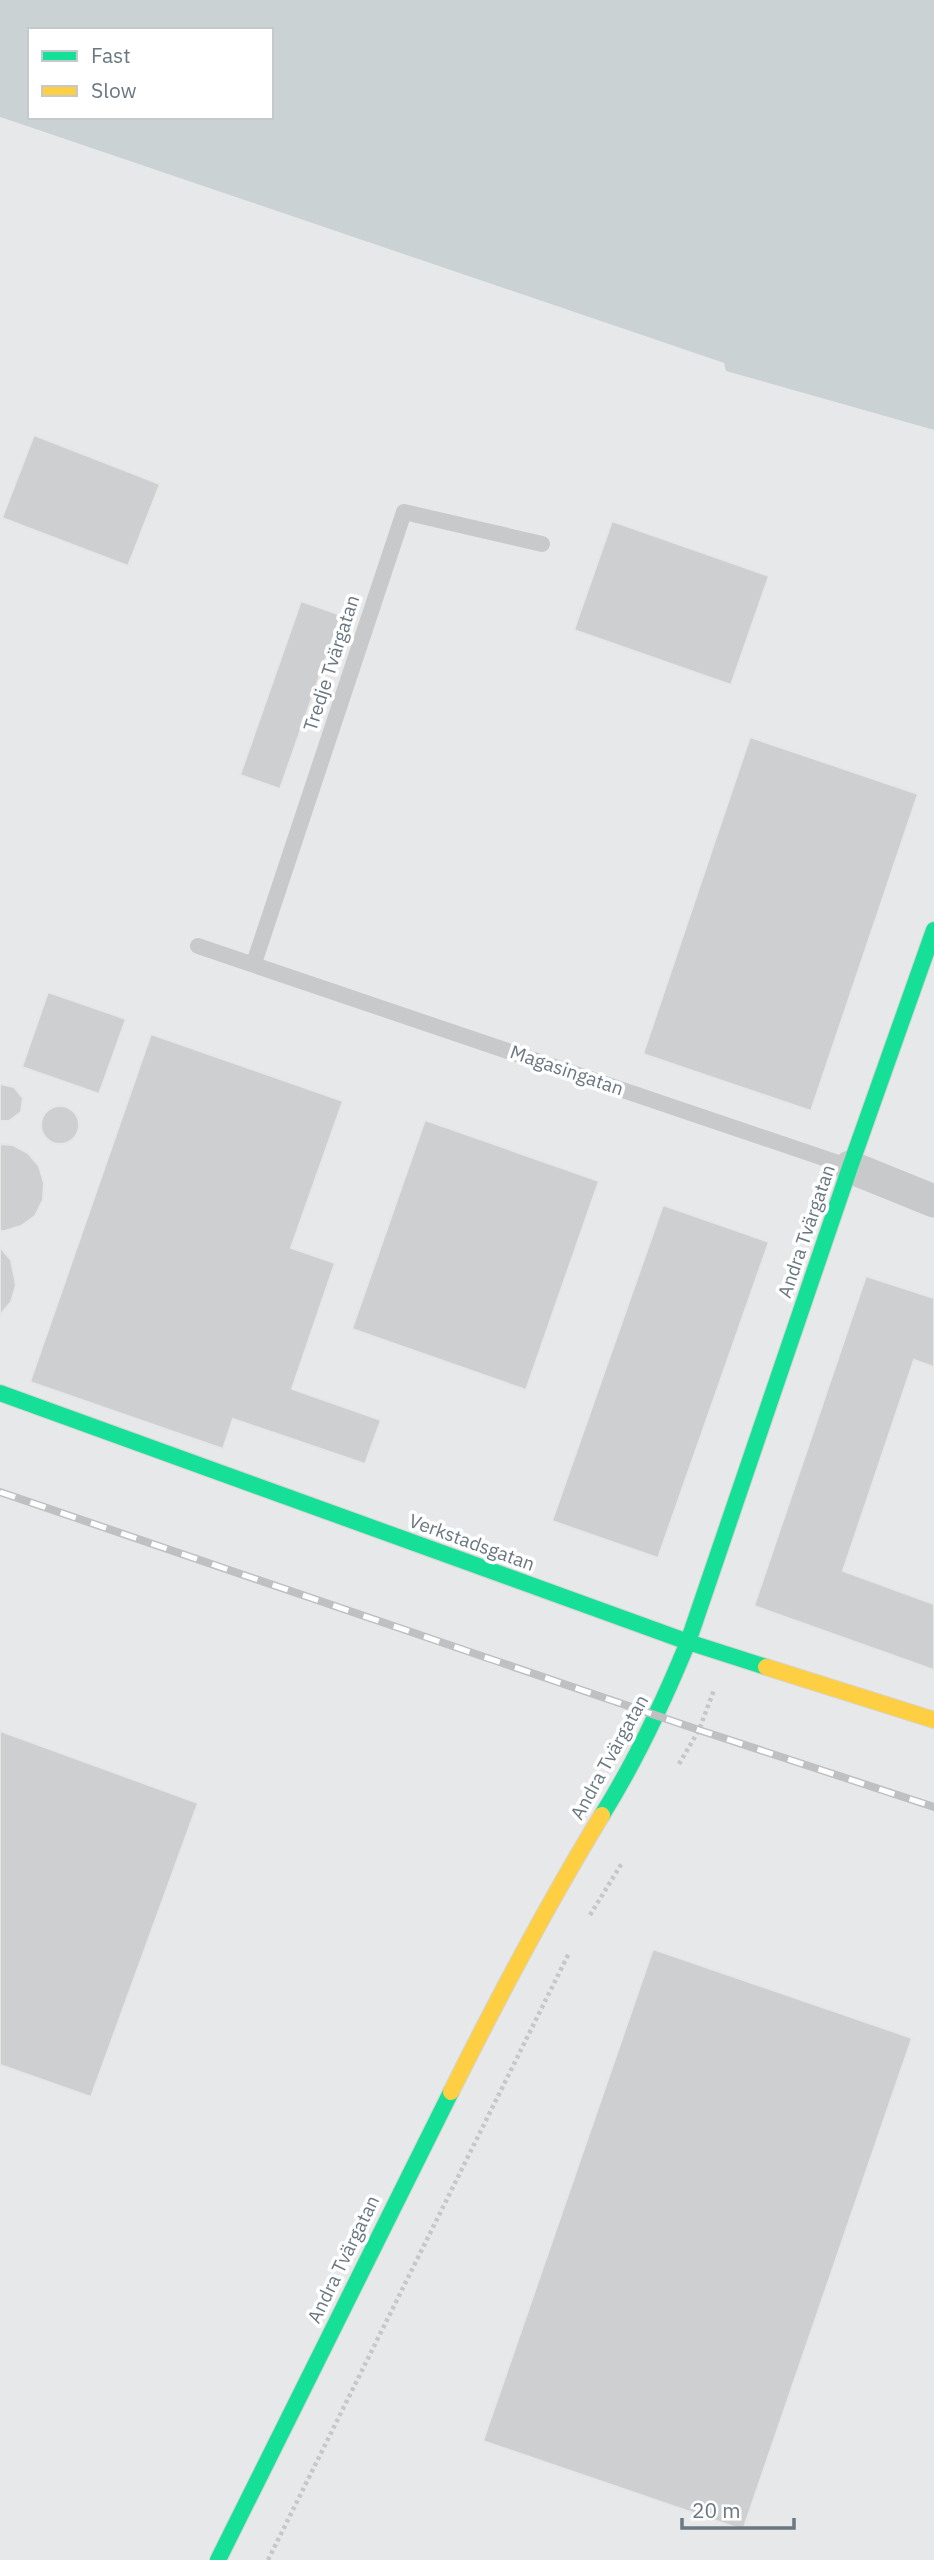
<svg xmlns="http://www.w3.org/2000/svg" width="934" height="2560" font-family="'IBM Plex Sans',sans-serif">
<style>
.built{fill:#e7e8e9}
.water{fill:#cbd2d4;fill-rule:evenodd}
.building{fill:#cdcfd0;stroke:#e6e6e6;stroke-width:2}
.lines{fill:none;stroke-linecap:round;stroke-linejoin:round}
.fast-casing{stroke:#d3d4d4;stroke-width:18}
.slow-casing{stroke:#d3d4d4;stroke-width:18}
.path{stroke:#c6c7c8;stroke-width:4.5;stroke-dasharray:3.5 3.5;stroke-linecap:butt}
.lane{stroke:#c8c9ca;stroke-width:16}
.street{stroke:#c8c9ca;stroke-width:33}
.fast{stroke:#16e098;stroke-width:16}
.slow{stroke:#ffcf43;stroke-width:16}
.rail-casing{stroke:#bec0c1;stroke-width:8}
.rail{stroke:#fff;stroke-width:5;stroke-dasharray:16;stroke-linecap:butt}
.labels{text-anchor:middle;dominant-baseline:central;stroke-width:7;stroke-linejoin:round;paint-order:stroke}
.street-label{font-size:19px;fill:#6a7883;stroke:#fff}
</style>
<rect width="100%" height="100%" fill="#f7f7f6"/>
<path class="built" d="M0 117 724 363 727 371 934 430V2560H0Z"/>
<path class="water" d="M0 0H934V430L726 371 724 363 0 117ZM30 30H271V117H30Z"/>
<path class="building" d="M34 435 160 484 128 566 2 518Z
M612 521 769 576 731 685 574 630Z
M301 601 341 615 280 789 240 775Z
M750 737 918 794 811 1111 643 1054Z
M48 992 126 1019 99 1094 22 1067Z
M151 1034 343 1101 291 1248 335 1263 292 1389 381 1420 365 1464 233 1419 223 1449 30 1382Z
M0 1084 14 1087 23 1098 21 1112 9 1121H0Z
M41 1125a19 19 0 1 1 38 0a19 19 0 1 1-38 0Z
M425 1120 599 1181 526 1390 352 1329Z
M0 1144 13 1145 28 1153 39 1166 44 1183 43 1200 35 1216 21 1226 5 1231H0Z
M663 1205 769 1242 658 1558 552 1521Z
M0 1247 11 1260 16 1285 11 1302 0 1315Z
M866 1276 934 1298V1367L914 1360 843 1571 934 1604V1670L754 1606Z
M0 1731 198 1803 91 2097 0 2065Z
M653 1949 912 2038 743 2530 483 2441Z"/>
<g class="lines">
<defs>
<path id="fast" d="M0 1393 688 1642 766 1667
M602 1815C637 1759 663 1703 688 1642L850 1167 934 930
M218 2560 451 2092"/>
<path id="slow" d="M766 1667 934 1720
M451 2092C498 1998 547 1905 602 1815"/>
</defs>
<use href="#fast" class="fast-casing"/>
<use href="#slow" class="slow-casing"/>
<path class="path" d="M679 1764 699 1730 714 1690
M590 1915 622 1863
M268 2560 569 1953"/>
<path class="lane" d="M198 946 850 1167
M254 963 404 512 542 544"/>
<path class="street" d="M850 1167 934 1201"/>
<use href="#fast" class="fast"/>
<use href="#slow" class="slow"/>
<defs>
<path id="rail" d="M0 1492 699 1730 934 1807"/>
</defs>
<use href="#rail" class="rail-casing"/>
<use href="#rail" class="rail"/>
</g>
<g class="labels">
<g class="street-label">
<text transform="translate(331 663) rotate(-72)">Tredje Tvärgatan</text>
<text transform="translate(567 1070) rotate(19)">Magasingatan</text>
<text transform="translate(806 1231) rotate(-71)">Andra Tvärgatan</text>
<text transform="translate(472 1542) rotate(20)">Verkstadsgatan</text>
<text transform="translate(609 1757) rotate(-61)">Andra Tvärgatan</text>
<text transform="translate(343 2259) rotate(-64)">Andra Tvärgatan</text>
</g>
</g>
<rect x="28" y="28" width="245" height="91" fill="#ffffff" stroke="#c3c9cd" stroke-width="2"/>
<rect x="42" y="51" width="35" height="10" fill="#16e098" stroke="#c3c9cd" stroke-width="2"/>
<text x="91" y="63" font-size="21" fill="#6a7883">Fast</text>
<rect x="42" y="86" width="35" height="10" fill="#ffcf43" stroke="#c3c9cd" stroke-width="2"/>
<text x="91" y="98" font-size="21" fill="#6a7883">Slow</text>
<path d="M682 2518v10h112v-10" fill="none" stroke="#6a7883" stroke-width="3.5"/>
<text x="692" y="2518" font-size="21" fill="#6a7883" stroke="#ffffff" stroke-width="5" paint-order="stroke">20 m</text>
</svg>
